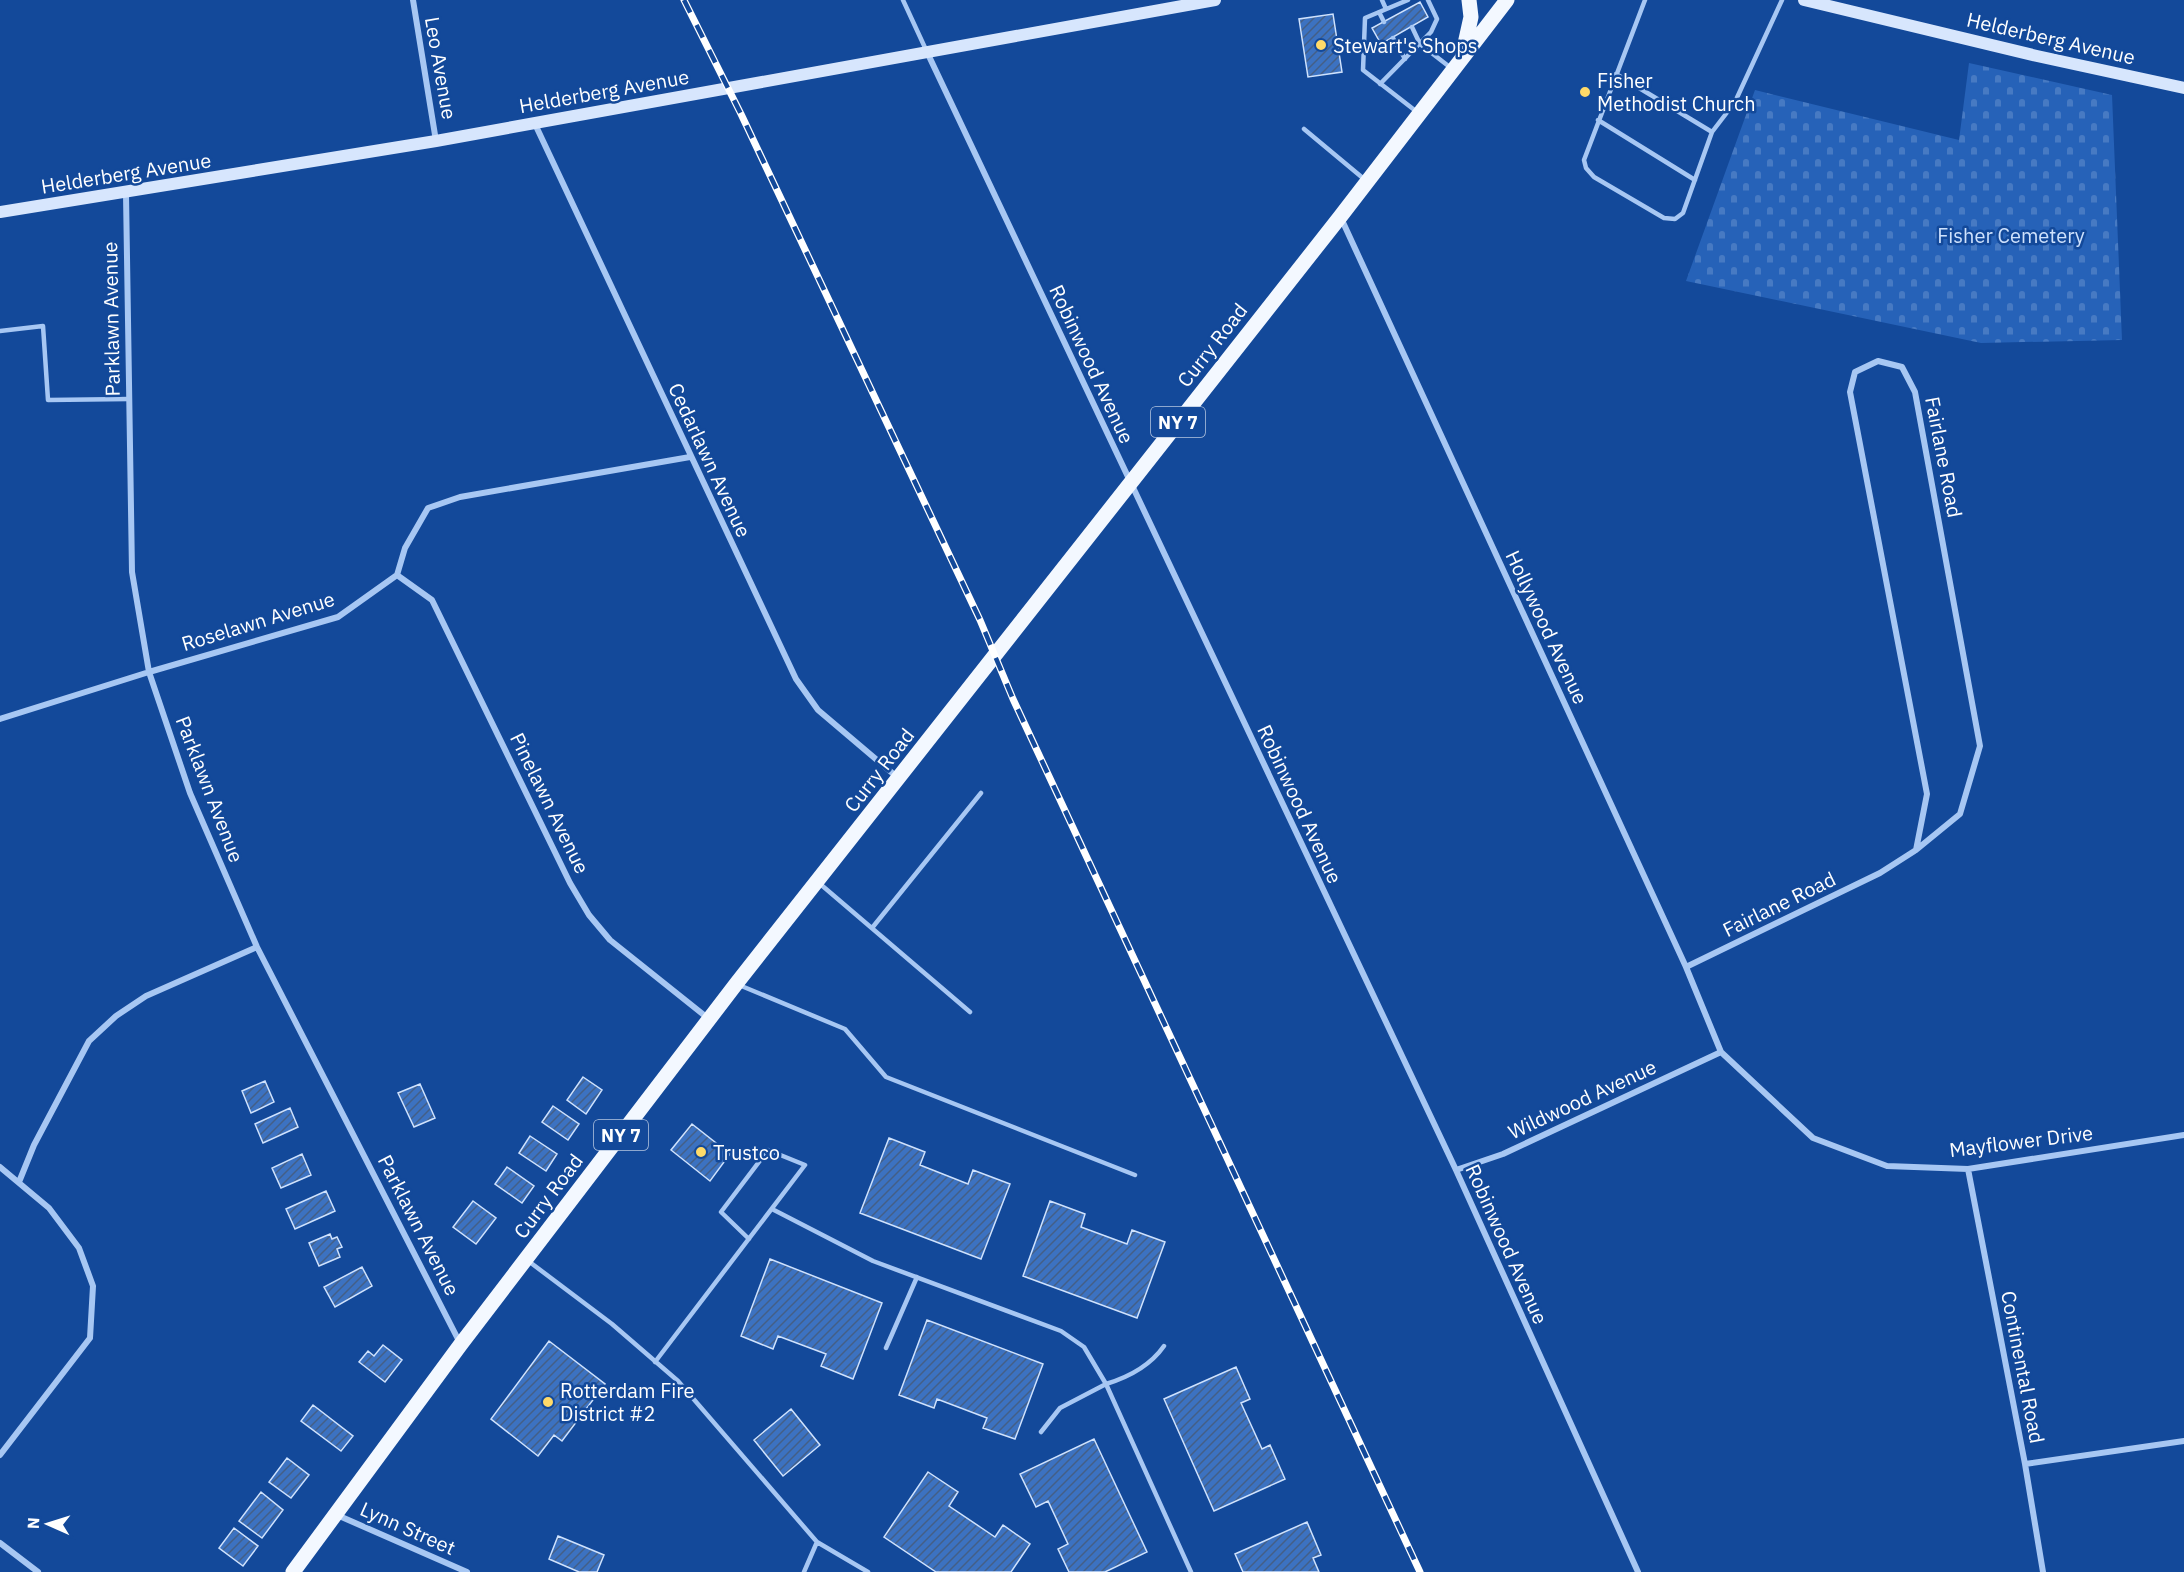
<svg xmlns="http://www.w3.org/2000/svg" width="2184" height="1572" font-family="'IBM Plex Sans',sans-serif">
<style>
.cemetery{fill:url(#cemetery-stones)}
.building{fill:url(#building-hatch);stroke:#cfe2fd;stroke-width:1.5}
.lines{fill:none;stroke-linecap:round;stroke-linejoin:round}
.lane{stroke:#a7c7f3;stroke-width:4.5}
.street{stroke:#a7c7f3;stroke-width:6}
.secondary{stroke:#d7e6fd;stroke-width:12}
.primary{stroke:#f3f8ff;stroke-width:15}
.rail-casing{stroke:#fff;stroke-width:7}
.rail{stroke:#13499a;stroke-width:4.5;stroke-dasharray:14;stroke-linecap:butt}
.poi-dot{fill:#ffda69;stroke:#13499a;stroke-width:2}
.labels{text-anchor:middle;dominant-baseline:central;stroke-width:5;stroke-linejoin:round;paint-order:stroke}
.shield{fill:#13499a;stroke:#b8c8e1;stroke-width:1.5}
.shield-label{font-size:18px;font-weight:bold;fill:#fff}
.street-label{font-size:20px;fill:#fff;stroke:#13499a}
.poi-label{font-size:20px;fill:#fff;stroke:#13499a;text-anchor:start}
.park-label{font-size:20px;fill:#cfe2fd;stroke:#13499a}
</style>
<defs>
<pattern id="cemetery-stones" width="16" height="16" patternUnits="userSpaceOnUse" patternTransform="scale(1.5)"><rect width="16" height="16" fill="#2662b8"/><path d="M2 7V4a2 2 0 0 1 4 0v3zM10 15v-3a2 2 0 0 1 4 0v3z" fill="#477ac3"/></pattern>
<pattern id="building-hatch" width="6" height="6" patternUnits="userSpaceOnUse" patternTransform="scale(1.5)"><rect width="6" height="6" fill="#3c72c1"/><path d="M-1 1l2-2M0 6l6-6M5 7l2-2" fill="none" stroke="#445f86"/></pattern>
</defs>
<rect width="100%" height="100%" fill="#13499a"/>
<path class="cemetery" d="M1969 63 2112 95 2122 340 1981 343 1686 281 1755 90 1959 140Z"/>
<path class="building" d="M1420 2 1428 17 1381 44 1372 28Z
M1333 14 1342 72 1308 77 1299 19Z
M583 1077 602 1090 586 1114 567 1100Z
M265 1081 274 1102 251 1113 242 1091Z
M420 1084 435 1118 414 1127 398 1093Z
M553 1106 579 1124 568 1140 542 1122Z
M290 1108 298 1127 263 1143 255 1124Z
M692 1124 730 1154 710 1181 671 1150Z
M530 1136 557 1154 546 1171 519 1153Z
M889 1138 925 1152 920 1165 968 1184 973 1170 1010 1184 981 1259 860 1213Z
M302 1154 311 1175 281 1188 272 1168Z
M507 1167 534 1186 522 1203 495 1184Z
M326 1191 335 1211 295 1229 286 1209Z
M473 1201 496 1218 476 1244 453 1227Z
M1050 1201 1085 1214 1081 1227 1127 1244 1132 1230 1165 1242 1137 1318 1023 1276Z
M330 1234 332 1239 337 1237 342 1247 337 1249 340 1257 319 1266 309 1243Z
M770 1259 882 1303 853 1379 821 1366 826 1354 778 1336 773 1349 741 1336Z
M362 1267 372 1286 335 1307 324 1287Z
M927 1320 1043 1364 1015 1439 983 1428 987 1418 937 1399 934 1408 899 1395Z
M549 1341 605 1384 562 1441 554 1435 538 1456 491 1419Z
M383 1345 402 1360 385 1382 359 1362 368 1351 374 1356Z
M1236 1367 1250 1399 1241 1403 1262 1449 1270 1445 1285 1479 1214 1511 1164 1399Z
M313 1405 353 1436 341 1451 301 1421Z
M791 1409 820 1445 783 1476 754 1440Z
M1094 1439 1147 1552 1105 1572H1069L1058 1549 1068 1544 1048 1501 1036 1507 1020 1474Z
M287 1458 309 1475 291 1498 269 1482Z
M928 1472 958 1492 949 1506 995 1537 1003 1525 1030 1544 1011 1572H936L884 1537Z
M261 1492 283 1510 262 1538 239 1521Z
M1307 1522 1321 1555 1313 1558 1319 1572H1243L1235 1554Z
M234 1528 258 1546 243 1566 219 1548Z
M558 1536 604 1555 597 1572H579L549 1559Z"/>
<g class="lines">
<path class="lane" d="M903 0 927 52
M1382 0 1386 9
M1408 0 1365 18 1363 70 1417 112
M1645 0 1584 160 1586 168 1594 177 1664 218 1675 219 1683 213 1712 132 1735 102 1782 0
M1379 12 1384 22
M1412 27 1420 44 1451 68
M1393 38 1405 59
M1616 74 1712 132
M1380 84 1431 32 1437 19 1428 0
M1598 120 1695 180
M1304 129 1364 179
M0 331 43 326 48 400 129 399
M819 883 970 1012
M872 928 981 793
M739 985 845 1029 886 1077 1135 1175
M772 1209 873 1261 1061 1331 1084 1347 1106 1384 1060 1408 1041 1432
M527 1260 612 1324 678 1381 817 1542 804 1572
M1164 1346C1150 1366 1129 1377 1106 1384L1191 1572
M886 1348 917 1277
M655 1362 805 1165 768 1150 721 1212 749 1239
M817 1542 868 1572"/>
<path class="street" d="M413 0 436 141
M927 52 1456 1170 1638 1572
M535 124 796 679 818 710 897 777
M126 194 132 572 149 672 190 793 257 947 460 1343
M1341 218 1686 967 1721 1052 1813 1138 1887 1166 1968 1169 2184 1135
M1878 361 1902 367 1915 392 1980 746 1960 814 1916 850 1927 794 1850 392 1855 372Z
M397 575 432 600 570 883 589 915 610 940 709 1019
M0 719 149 672 338 617 397 575 405 548 428 508 460 497 690 457
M1686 967 1880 873 1916 850
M0 1167 49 1208 79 1248 93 1286 90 1338 0 1455
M1968 1169 2025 1464 2043 1572
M1456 1170 1503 1154 1721 1052
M19 1182 34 1145 89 1041 116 1016 146 996 257 947
M2025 1464 2184 1441
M337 1515 467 1572
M0 1543 38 1572"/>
<path class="secondary" d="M1804 0 2037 56 2184 88
M0 212 436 141 1215 0"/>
<path class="primary" d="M1463 53 1471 17 1469 0
M293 1572 461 1344 736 984 1340 217 1507 0"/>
<defs>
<path id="rail" d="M684 0 741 114 980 620 1013 699 1420 1572"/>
</defs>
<use href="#rail" class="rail-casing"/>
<use href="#rail" class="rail"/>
</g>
<g class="poi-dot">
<circle cx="1321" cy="45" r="6"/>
<circle cx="1585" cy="92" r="6"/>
<circle cx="701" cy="1152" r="6"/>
<circle cx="548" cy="1402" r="6"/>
</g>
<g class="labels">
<g class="shield">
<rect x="1151" y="407" width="54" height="30" rx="4.5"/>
<rect x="594" y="1120" width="54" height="30" rx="4.5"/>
</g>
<g class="shield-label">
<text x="1178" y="422">NY 7</text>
<text x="621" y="1135">NY 7</text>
</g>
<g class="street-label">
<text transform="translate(2051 38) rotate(13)">Helderberg Avenue</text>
<text transform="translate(441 68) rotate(80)">Leo Avenue</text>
<text transform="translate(604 91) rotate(-10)">Helderberg Avenue</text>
<text transform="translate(126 173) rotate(-9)">Helderberg Avenue</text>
<text transform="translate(111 319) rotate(-91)">Parklawn Avenue</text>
<text transform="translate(1212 345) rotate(-52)">Curry Road</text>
<text transform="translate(1092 364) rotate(65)">Robinwood Avenue</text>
<text transform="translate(1944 457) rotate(79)">Fairlane Road</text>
<text transform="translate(710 460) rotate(65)">Cedarlawn Avenue</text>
<text transform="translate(258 621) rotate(-17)">Roselawn Avenue</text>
<text transform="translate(1547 627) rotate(65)">Hollywood Avenue</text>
<text transform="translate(879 770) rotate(-52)">Curry Road</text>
<text transform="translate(210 789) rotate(69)">Parklawn Avenue</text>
<text transform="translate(550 803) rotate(64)">Pinelawn Avenue</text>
<text transform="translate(1300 804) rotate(65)">Robinwood Avenue</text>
<text transform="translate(1779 904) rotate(-26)">Fairlane Road</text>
<text transform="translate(1582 1099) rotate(-25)">Wildwood Avenue</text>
<text transform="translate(2021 1141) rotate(-7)">Mayflower Drive</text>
<text transform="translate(548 1196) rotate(-53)">Curry Road</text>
<text transform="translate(419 1225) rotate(63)">Parklawn Avenue</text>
<text transform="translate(1507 1244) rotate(66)">Robinwood Avenue</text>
<text transform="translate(2023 1367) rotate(79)">Continental Road</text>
<text transform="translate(408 1528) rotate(24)">Lynn Street</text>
</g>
<g class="poi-label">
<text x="1333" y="45">Stewart's Shops</text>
<text x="1597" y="80">Fisher<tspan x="1597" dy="23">Methodist Church</tspan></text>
<text x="713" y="1152">Trustco</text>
<text x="560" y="1390">Rotterdam Fire<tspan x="560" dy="23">District #2</tspan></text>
</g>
<g class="park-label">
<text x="2011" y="235">Fisher Cemetery</text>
</g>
</g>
<g transform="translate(48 1524) rotate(273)" stroke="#13499a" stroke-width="4.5" paint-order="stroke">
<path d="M0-4.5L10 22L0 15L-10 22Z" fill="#ffffff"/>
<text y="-9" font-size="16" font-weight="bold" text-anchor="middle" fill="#ffffff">N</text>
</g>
</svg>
